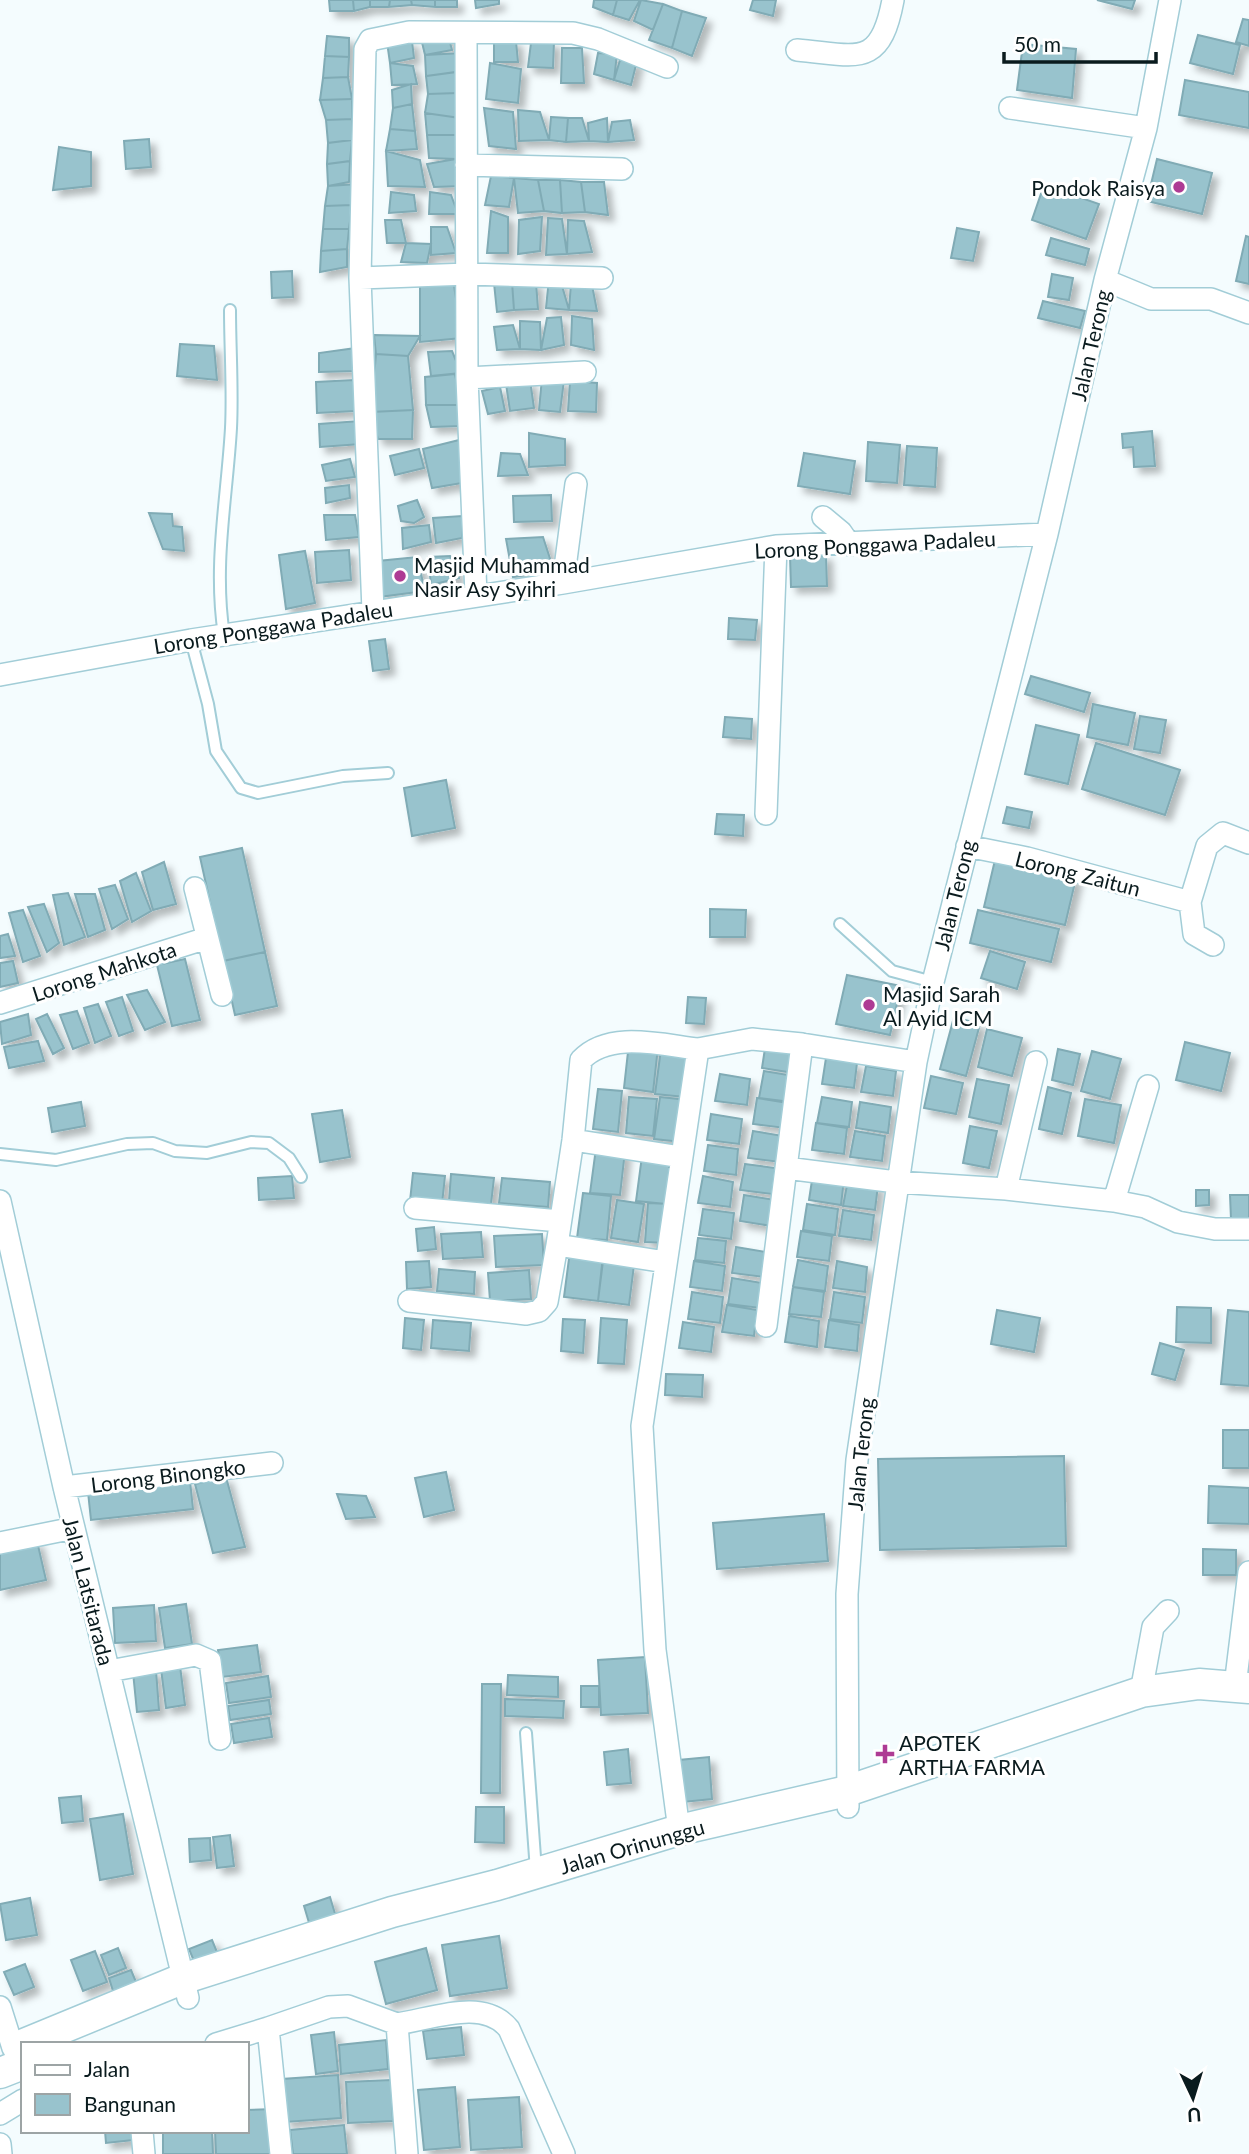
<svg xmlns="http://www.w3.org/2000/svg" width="1249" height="2154" font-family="Lato,sans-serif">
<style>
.building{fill:#98c3cd;stroke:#80abb5;stroke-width:2;filter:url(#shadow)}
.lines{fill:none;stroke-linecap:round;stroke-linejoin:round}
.lane-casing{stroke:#a2cdd7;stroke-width:14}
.street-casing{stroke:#a2cdd7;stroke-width:24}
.secondary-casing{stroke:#a2cdd7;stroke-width:33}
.lane{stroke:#fff;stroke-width:10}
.street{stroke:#fff;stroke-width:21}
.secondary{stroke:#fff;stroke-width:30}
.poi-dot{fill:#ae3b94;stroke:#fff;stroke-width:2.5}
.labels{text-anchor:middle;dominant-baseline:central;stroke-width:6;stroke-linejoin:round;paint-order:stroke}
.poi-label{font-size:21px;fill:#0a1b1e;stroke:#fff;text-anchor:start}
.street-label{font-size:21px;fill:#0a1b1e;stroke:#fff}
</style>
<defs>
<filter id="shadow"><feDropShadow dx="6" dy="6" stdDeviation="3.5" flood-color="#0004"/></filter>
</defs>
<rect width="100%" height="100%" fill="#f4fcfe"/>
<path class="building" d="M329 0H353L354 11H330Z
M353 0H370V7L354 11Z
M370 0H390L389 7H370Z
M390 0H411L412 5 389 7Z
M411 0H435V7L412 5Z
M435 0H457V7H435Z
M475 0H499V4L476 8Z
M594 0H617L613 15 593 7Z
M617 0H640L629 20 613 15Z
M641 0 663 4 653 30 634 21Z
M753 0H776L773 16 750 10Z
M1097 0H1135L1132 9Z
M663 4 682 11 672 48 649 40Z
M682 11 706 18 692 56 672 48Z
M1243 19 1249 20V46L1236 42Z
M420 34 448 35 452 50 425 55Z
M1198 35 1240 45 1233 74 1190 63Z
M327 36 349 38V57L325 56Z
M494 39 516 41 518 62H494Z
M412 41 414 58 390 63 387 42Z
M554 42 553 68 528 67 531 43Z
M1023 44 1076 49 1072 98 1017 90Z
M562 48H582L584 83H561Z
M462 53 456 72 426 76 425 55Z
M598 53 617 54 614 80 594 74Z
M325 56 349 57 348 77 323 78Z
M620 60 637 61 631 85 614 80Z
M390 63 413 66 417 84 392 85Z
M490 63 521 69 518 103 486 99Z
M456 72 458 93 428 94 426 76Z
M348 77 352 99 320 100 323 78Z
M1185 80 1249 92V128L1179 115Z
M411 84 412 104 393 108 392 90Z
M458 93 460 118 425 113 428 94Z
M352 99V119L326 120 320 100Z
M412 104 415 131 390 129 393 108Z
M484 108 513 112 516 149 489 146Z
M518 110 540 112 549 140 519 141Z
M425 113 460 118 456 135H427Z
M551 117 568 118 566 142 549 140Z
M568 118H582L589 141 566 142Z
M607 118 608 142 589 141 588 123Z
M352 119V140L328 143 326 120Z
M630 120 634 140 608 142 612 122Z
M390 129 415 131 417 149 386 151Z
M427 135H456V159L429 158Z
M149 139 151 167 126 169 124 141Z
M352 140 350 161 327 164 328 143Z
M59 147 91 152V186L53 190Z
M386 151 420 160 425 187 388 186Z
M456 159 463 186 434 187 427 164Z
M1157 159 1212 173 1202 214 1147 201Z
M350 161 349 182 328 186 327 164Z
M491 176 514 178 509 207 485 205Z
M514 178 538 180 544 211 518 213Z
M538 180H560L562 213 544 211Z
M560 180 581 182 585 212 562 213Z
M581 182H604L608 215 585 212Z
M358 184 352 205 325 206 328 186Z
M1044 185 1099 204 1086 239 1032 220Z
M391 192 414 195 416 211 389 213Z
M430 192 451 195 458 214H429Z
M352 205 349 229H323L325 206Z
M491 211 508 217V253H487Z
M542 217 540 251 518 254 519 220Z
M548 218 562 219 567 254 546 255Z
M385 220H401L406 243H387Z
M568 220 584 221 592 252 567 254Z
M431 227H447L456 253 431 255Z
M957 228 979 232 973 261 951 258Z
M323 229H349L347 249 321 251Z
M1246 236 1249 237V284L1236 281Z
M1051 238 1089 249 1085 265 1046 255Z
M406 243 431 244 427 263 401 262Z
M347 249V267L320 272 321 251Z
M292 271 293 297 272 298 271 272Z
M1052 274 1073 278 1069 300 1048 297Z
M549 278 560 279 569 310 546 308Z
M453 279 462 338 420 342V283Z
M512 282 514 310 497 312 494 283Z
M512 282H536L538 309 514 310Z
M571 283 592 285 597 311 569 310Z
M1043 301 1085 311 1080 328 1038 318Z
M572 316 592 319 594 350 571 345Z
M561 317 564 345 541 350 547 318Z
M520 321 540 322 541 350 520 349Z
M513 325 520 349 497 350 494 327Z
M374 335 420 336 408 356 376 354Z
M180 344 214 346 217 380 177 376Z
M356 348V371L319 372V353Z
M452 351 461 373 431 376 428 352Z
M376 354 408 356 413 410 371 412Z
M455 374 461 405H426L425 377Z
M542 378 564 380 560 412 539 410Z
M354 380 355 411 317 413 316 382Z
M530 380 534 408 510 411 506 384Z
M570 381 597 383 596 412 568 411Z
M500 387 505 411 488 414 482 391Z
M426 405H461L462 426 431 427Z
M413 410 412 439H378L371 412Z
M360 421 361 444 320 447 319 424Z
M1152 431 1155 466 1134 467 1133 447 1123 448 1122 434Z
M529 433 565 439V465L529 467Z
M459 440 468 482 432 488 423 449Z
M868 442 900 445 897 483 866 481Z
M907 446 937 448 935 487 904 485Z
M419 449 424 468 395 475 390 456Z
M501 453 520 454 528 475 498 476Z
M804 453 855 461 850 494 798 486Z
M350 459 355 477 326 481 322 465Z
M349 485 350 498 326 503 325 488Z
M551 495 552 521 514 522 513 496Z
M417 500 424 517 414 523 401 521 398 506Z
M149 513 172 514 173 526 182 527 184 551 163 549Z
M324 515H355L359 537 326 540Z
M462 516V538L436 543 433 518Z
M429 525 431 542 403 549 402 528Z
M543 537 554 571 513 577 506 539Z
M349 550 351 580 317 583 315 552Z
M305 551 315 603 286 609 279 555Z
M826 555 827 586 791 587 790 556Z
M450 556 459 578 431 585 428 557Z
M417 557 425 591 379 597 378 561Z
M729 618 757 620 755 640 728 639Z
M385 639 389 669 373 671 369 641Z
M1031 676 1090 693 1084 712 1025 694Z
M1093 704 1135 713 1128 745 1087 737Z
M1140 716 1166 720 1160 753 1134 749Z
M725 717 752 719 751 739 723 737Z
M1036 725 1079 735 1068 784 1025 774Z
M1096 743 1180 770 1165 815 1082 789Z
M446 780 455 828 412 836 404 788Z
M1007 807 1032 812 1029 828 1003 823Z
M717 814 744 815 743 836 715 834Z
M242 848 265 952 223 961 200 857Z
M995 860 1076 878 1065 925 984 907Z
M164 862 176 904 153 910 142 872Z
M136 873 151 911 132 922 120 881Z
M115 885 128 919 112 929 99 889Z
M68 893 85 937 64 945 53 895Z
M75 894H95L105 930 88 937Z
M44 904 59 943 47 952 28 907Z
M710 909 746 910 745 937H710Z
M23 910 40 956 23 962 9 913Z
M978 910 1059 929 1051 962 970 943Z
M8 934 15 956 0 958V936Z
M990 951 1025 962 1017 989 981 978Z
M265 952 277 1006 235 1015 223 961Z
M185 959 200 1020 172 1026 157 965Z
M13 961 18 983 0 987V963Z
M847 975 901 986 890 1035 836 1024Z
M147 990 165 1022 145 1030 127 995Z
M122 997 133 1031 119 1036 106 1002Z
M688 997 706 998 704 1024 686 1023Z
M98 1004 111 1036 95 1043 84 1008Z
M77 1011 89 1043 73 1049 60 1015Z
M28 1014 31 1035 2 1044 0 1022Z
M47 1014 64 1048 53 1054 36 1019Z
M954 1017 980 1024 966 1076 940 1069Z
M987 1029 1022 1038 1012 1076 978 1067Z
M38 1041 44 1061 9 1068 4 1047Z
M766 1042 796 1047 794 1073 762 1068Z
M1185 1042 1230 1053 1221 1091 1176 1080Z
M629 1043 658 1047 653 1092 624 1088Z
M661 1049 689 1053 685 1097 655 1094Z
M1058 1049 1080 1054 1073 1085 1052 1080Z
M1092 1051 1121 1059 1110 1099 1081 1091Z
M826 1058 857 1063 854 1088 822 1084Z
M866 1066 896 1071 893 1096 861 1092Z
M764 1071 794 1076 791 1102 759 1098Z
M720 1074 750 1079 747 1105 715 1101Z
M931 1076 963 1083 956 1114 924 1108Z
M977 1079 1009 1085 1001 1124 969 1117Z
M1048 1087 1071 1093 1062 1134 1039 1129Z
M598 1089 622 1091 618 1132 593 1129Z
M629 1097 657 1099 653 1136 626 1133Z
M660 1097 688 1100 682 1142 654 1139Z
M822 1097 852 1102 849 1127 817 1123Z
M757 1098 788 1103 785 1128 753 1124Z
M1085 1099 1121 1105 1114 1143 1078 1136Z
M81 1102 85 1126 52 1132 48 1108Z
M860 1102 891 1107 888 1133 856 1128Z
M342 1110 350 1157 320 1162 312 1114Z
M711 1114 742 1119 739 1144 707 1140Z
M816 1123 847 1128 844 1154 812 1150Z
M970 1126 997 1131 989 1168 963 1163Z
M753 1131 783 1136 780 1162 748 1158Z
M855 1131 885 1136 882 1161 850 1157Z
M708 1145 738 1149 736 1175 704 1171Z
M596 1148 625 1151 620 1195 590 1193Z
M642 1156 670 1159 666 1204 636 1201Z
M745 1164 775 1168 772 1194 740 1190Z
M413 1173 445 1176 442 1204 410 1201Z
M451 1174 494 1178 491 1204 449 1201Z
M813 1174 844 1179 841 1205 809 1200Z
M292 1176 294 1198 259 1200 258 1178Z
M703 1176 733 1182 730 1207 698 1203Z
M502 1178 550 1182 548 1207 499 1203Z
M848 1180 878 1185 875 1210 843 1206Z
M1196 1190H1209V1205L1196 1206Z
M583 1193 611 1196 607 1240 577 1238Z
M744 1195 775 1200 772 1226 740 1221Z
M1230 1195H1249V1219H1231Z
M617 1200 644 1204 638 1242 611 1238Z
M648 1203 670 1204 666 1243 645 1242Z
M807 1204 838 1209 835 1235 803 1230Z
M703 1209 734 1213 731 1239 699 1235Z
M843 1210 874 1215 871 1240 839 1236Z
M434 1227 436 1249 418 1251 416 1229Z
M801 1231 832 1236 829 1261 797 1257Z
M481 1232 483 1257 443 1259 441 1234Z
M542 1234 544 1265 496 1267 494 1236Z
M698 1238 726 1241 724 1263 695 1260Z
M736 1247 766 1252 764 1277 732 1273Z
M570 1251 603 1256 598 1301 564 1297Z
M798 1260 828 1266 825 1291 793 1287Z
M429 1261 431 1287 407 1289 406 1262Z
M603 1261 634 1265 629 1305 598 1301Z
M694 1261 725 1266 722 1291 690 1287Z
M837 1261 867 1267 865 1292 833 1288Z
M439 1269 475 1272 474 1294 437 1291Z
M529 1270 531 1299 490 1301 488 1273Z
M732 1278 762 1283 760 1308 728 1304Z
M793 1287 824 1292 821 1317 789 1314Z
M692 1292 723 1297 720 1323 688 1319Z
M834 1292 865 1297 862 1323 830 1319Z
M727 1305 757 1310 754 1336 722 1332Z
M1177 1307 1211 1308V1343L1176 1342Z
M997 1310 1040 1318 1034 1352 991 1344Z
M1228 1310 1249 1312V1386L1221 1384Z
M789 1316 819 1321 817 1347 785 1342Z
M405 1318 424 1320 421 1350 403 1348Z
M601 1318 627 1320 624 1364 598 1363Z
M563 1319 585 1320 583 1353 561 1351Z
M433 1320 471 1323 469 1351 431 1348Z
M829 1320 859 1325 857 1351 825 1347Z
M683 1322 714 1327 711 1352 679 1348Z
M1160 1343 1184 1350 1175 1380 1152 1374Z
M666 1374 703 1375 702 1397 665 1395Z
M1223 1430H1249V1468H1223Z
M1064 1456 1066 1546 880 1550 878 1459Z
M446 1472 454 1510 424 1517 415 1478Z
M226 1477 245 1547 213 1553 195 1484Z
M190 1481 193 1509 91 1520 88 1492Z
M1209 1486 1249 1488V1524L1208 1523Z
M337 1494 366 1496 375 1517 346 1519Z
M824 1514 828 1561 717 1569 713 1523Z
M37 1541 46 1580 0 1590V1550Z
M1203 1549 1236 1550V1575H1203Z
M186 1604 192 1644 165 1648 159 1608Z
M154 1605 156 1641 115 1643 113 1608Z
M257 1645 261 1672 222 1677 218 1650Z
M645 1657 648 1713 601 1715 598 1660Z
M180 1666 185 1705 166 1708 161 1669Z
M156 1670 159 1710 137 1712 133 1672Z
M508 1675 558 1677V1697L507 1695Z
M268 1676 271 1697 229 1703 226 1683Z
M482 1684H501L500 1793H481Z
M581 1686H599V1707H581Z
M505 1699 564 1701 563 1718 505 1716Z
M269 1700 271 1714 230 1720 228 1706Z
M269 1718 272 1737 234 1743 231 1724Z
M628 1749 631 1783 607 1785 604 1752Z
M709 1757 712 1799 683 1802 679 1760Z
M81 1796 83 1821 62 1823 59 1798Z
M476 1807H504V1843L475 1842Z
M123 1814 133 1874 100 1880 90 1819Z
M230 1835 234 1866 217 1868 213 1837Z
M210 1838 211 1860 190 1862 189 1839Z
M330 1897 336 1917 310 1926 304 1906Z
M30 1898 37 1935 6 1940 0 1904Z
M499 1936 507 1988 450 1996 442 1945Z
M212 1940 219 1957 196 1966 189 1949Z
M118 1948 126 1968 109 1975 101 1955Z
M426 1948 437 1990 386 2004 375 1962Z
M95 1951 107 1982 83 1991 71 1960Z
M25 1964 34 1987 14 1995 4 1972Z
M131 1970 136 1982 113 1991 109 1978Z
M461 2027 464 2055 427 2059 423 2031Z
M334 2032 338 2071 316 2074 311 2035Z
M386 2040 388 2069 341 2074 339 2045Z
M338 2075 341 2118 285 2122 282 2079Z
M391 2080 393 2121 348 2123 346 2082Z
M455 2087 460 2147 424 2150 418 2090Z
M519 2097 522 2147 471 2150 468 2100Z
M273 2109 275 2154H216L215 2131H247V2110Z
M344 2125 347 2154H293L290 2130Z
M105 2131H132L133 2140 106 2143Z
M163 2131H212L213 2154H163Z"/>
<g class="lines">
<defs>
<path id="lane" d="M224 635C213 565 227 498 231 428 233 389 230 349 230 310
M191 640 208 704 216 751 241 788 258 793 343 776 388 773
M840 924 892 971 933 982
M0 1154 56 1160 127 1144 153 1143 175 1151 207 1153 251 1142 269 1143 289 1158 301 1177
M526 1733 536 1871"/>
<path id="street" d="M466 33 467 378 476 595
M797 50C856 55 880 70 893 0
M1010 108 1146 128
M466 165 622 169
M360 278 468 274 602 278
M1105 280 1151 299H1211L1249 313
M467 378 585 372
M823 517 841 532 850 545
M563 583 576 484
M373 611 360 278 365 49 370 40 409 32 573 33 598 39 667 67
M0 675 191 640 563 583 776 546 1047 534
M766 814 776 546
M967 846 1027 858 1190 902
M195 888 222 995
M1213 945 1194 934 1190 902 1207 846 1223 833 1249 843
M0 1003 207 938
M916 1062 802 1044 786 1168 896 1182 1006 1189 1114 1201 1145 1207 1178 1222 1215 1229H1249
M573 1140 681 1157
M1006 1189 1036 1062
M0 1201 64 1487 188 1998
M1114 1201 1148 1086
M415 1208 560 1221
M557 1245 666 1262
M409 1301 526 1314 539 1311 547 1302 557 1245 573 1140 581 1060C609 1030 662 1045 698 1049
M766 1326 786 1168
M64 1487 272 1463
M0 1543 74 1528
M109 1671 196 1655 210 1661 220 1739
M1235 1686 1249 1572
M1141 1692 1153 1627 1168 1611
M848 1807 847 1594 857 1460 916 1062 933 982 1047 534 1105 280 1146 128 1170 0
M679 1830 655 1650 642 1426 698 1049 752 1039 802 1044
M0 2007 13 2048
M397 2024C432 2019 484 1997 509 2029L564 2154
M216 2044 268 2028
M0 2114 23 2100
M142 2131 144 2154
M0 2144 1 2154
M281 2154 268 2028 329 2007 348 2006 397 2024 407 2154"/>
<path id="secondary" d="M24 2044 182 1979 392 1912 497 1885 679 1830 847 1791 1141 1692 1199 1684 1249 1688
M0 2073 23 2064"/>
</defs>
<use href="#lane" class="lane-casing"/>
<use href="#street" class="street-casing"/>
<use href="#secondary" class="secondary-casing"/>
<use href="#lane" class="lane"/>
<use href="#street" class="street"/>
<use href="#secondary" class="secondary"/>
</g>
<g class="poi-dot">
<circle cx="1179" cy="187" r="7"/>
<circle cx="400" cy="576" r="7"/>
<circle cx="869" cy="1005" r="7"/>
<path d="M881.5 1743.5h7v7h7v7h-7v7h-7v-7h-7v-7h7z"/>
</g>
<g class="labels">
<g class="poi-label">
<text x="1165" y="187" text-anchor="end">Pondok Raisya</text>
<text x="414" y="564">Masjid Muhammad<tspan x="414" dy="24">Nasir Asy Syihri</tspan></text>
<text x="883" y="993">Masjid Sarah<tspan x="883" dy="24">Al Ayid ICM</tspan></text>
<text x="899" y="1742">APOTEK<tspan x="899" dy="24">ARTHA FARMA</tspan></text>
</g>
<g class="street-label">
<text transform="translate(1090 345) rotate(-77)">Jalan Terong</text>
<text transform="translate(875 544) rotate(-3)">Lorong Ponggawa Padaleu</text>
<text transform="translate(273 627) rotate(-9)">Lorong Ponggawa Padaleu</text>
<text transform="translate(1078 873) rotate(14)">Lorong Zaitun</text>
<text transform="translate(954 895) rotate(-76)">Jalan Terong</text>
<text transform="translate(104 971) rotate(-18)">Lorong Mahkota</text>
<text transform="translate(860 1454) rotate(-84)">Jalan Terong</text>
<text transform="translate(168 1475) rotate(-7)">Lorong Binongko</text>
<text transform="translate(89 1591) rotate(76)">Jalan Latsitarada</text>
<text transform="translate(632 1846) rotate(-16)">Jalan Orinunggu</text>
</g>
</g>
<rect x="21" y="2042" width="228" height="91" fill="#ffffff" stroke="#9da4a5" stroke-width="2"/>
<rect x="35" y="2065" width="35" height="10" fill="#ffffff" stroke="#9da4a5" stroke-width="2"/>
<text x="84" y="2077" font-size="21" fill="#0a1b1e">Jalan</text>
<rect x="35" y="2094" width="35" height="21" fill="#98c3cd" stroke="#9da4a5" stroke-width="2"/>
<text x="84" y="2112" font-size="21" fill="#0a1b1e">Bangunan</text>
<g transform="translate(1193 2098) rotate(176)" stroke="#ffffff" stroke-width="5" paint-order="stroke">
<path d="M0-5L12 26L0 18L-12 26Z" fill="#0a1b1e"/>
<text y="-10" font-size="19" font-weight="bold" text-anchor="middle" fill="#0a1b1e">U</text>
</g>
<path d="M1004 52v10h152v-10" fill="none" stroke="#0a1b1e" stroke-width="3.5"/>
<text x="1014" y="52" font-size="21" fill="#0a1b1e" stroke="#ffffff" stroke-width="5" paint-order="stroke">50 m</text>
</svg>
